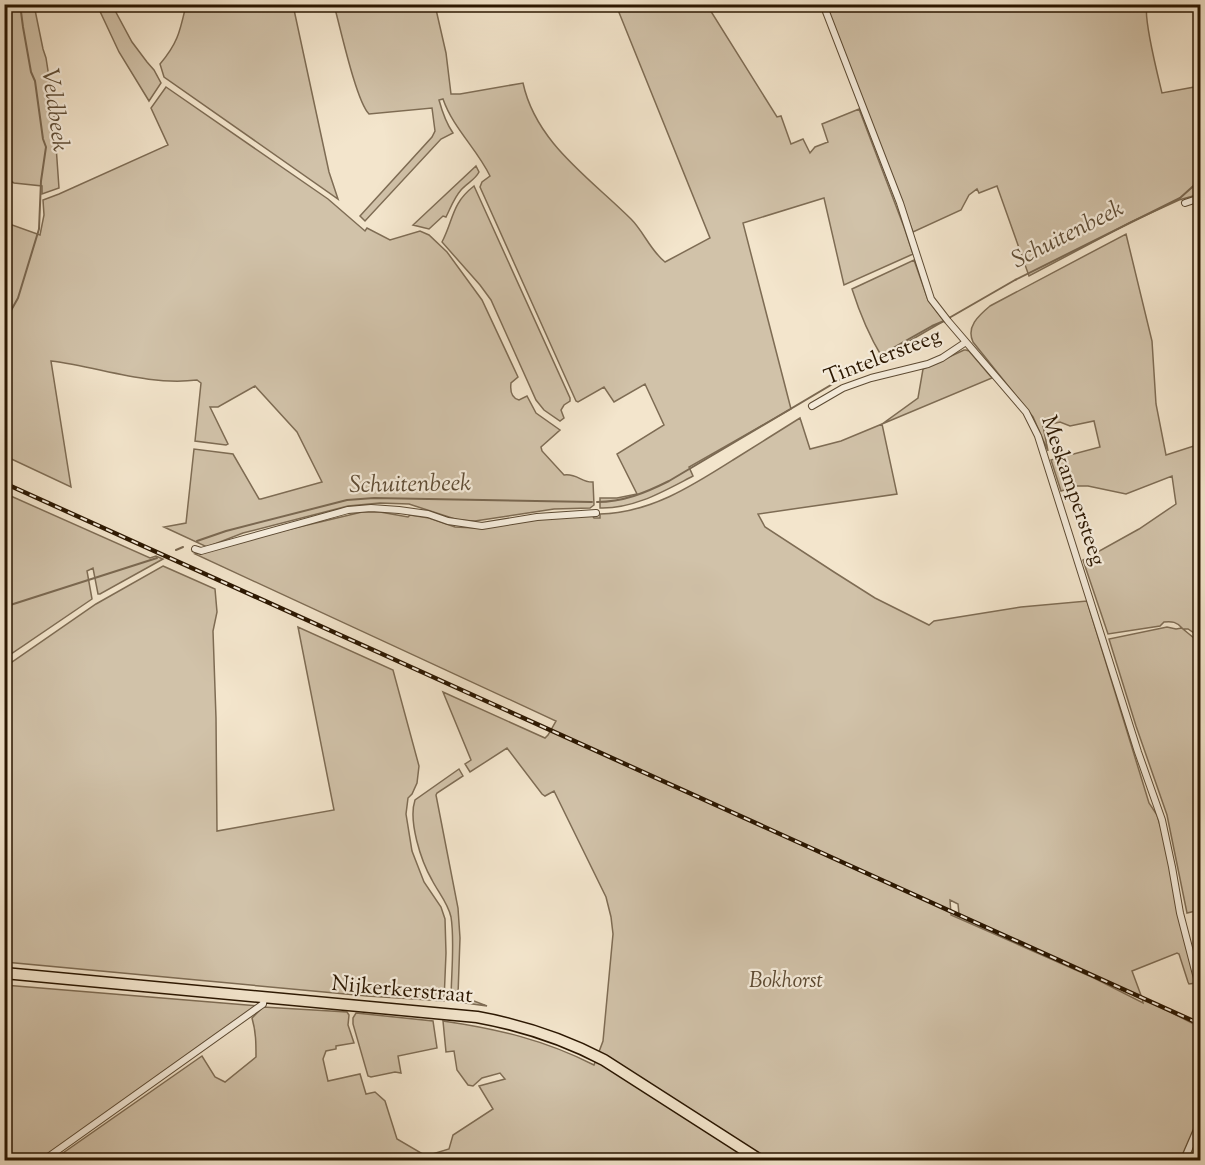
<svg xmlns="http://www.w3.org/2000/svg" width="1205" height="1165" font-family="'Sorts Mill Goudy',serif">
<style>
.green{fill:#d1c2a9;stroke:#7e6c54;stroke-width:1.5;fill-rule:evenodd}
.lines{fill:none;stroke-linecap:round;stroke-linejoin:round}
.stream{stroke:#7a6851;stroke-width:2}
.minor-casing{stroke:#5c4a33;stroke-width:8}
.primary-casing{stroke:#2a1600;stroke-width:13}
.minor{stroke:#f7eede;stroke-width:6}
.primary{stroke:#f3e5cc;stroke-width:10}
.rail-casing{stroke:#2a1600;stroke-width:4.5}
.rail{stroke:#f7eede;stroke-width:2;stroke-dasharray:7;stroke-linecap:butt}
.labels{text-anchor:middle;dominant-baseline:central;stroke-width:4.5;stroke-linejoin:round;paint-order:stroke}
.street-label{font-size:22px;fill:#2a1600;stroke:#f7eede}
.park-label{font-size:22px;font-style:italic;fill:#5c4a33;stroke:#f7eede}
.water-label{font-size:24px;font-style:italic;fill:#5f4d36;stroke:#f7eede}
</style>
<rect width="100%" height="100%" fill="#f3e5cc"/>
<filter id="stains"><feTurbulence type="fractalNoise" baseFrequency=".00333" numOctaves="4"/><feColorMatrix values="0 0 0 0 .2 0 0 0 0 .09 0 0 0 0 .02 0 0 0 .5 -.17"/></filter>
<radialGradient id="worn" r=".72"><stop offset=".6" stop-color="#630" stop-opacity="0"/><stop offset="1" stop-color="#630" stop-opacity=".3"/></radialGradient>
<path class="green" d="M4 5H34L43 49 46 58 53 103 59 188 42 194V186L14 183 5 178Z
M97 5H112L132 42 147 62 154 70 161 83 149 101 119 52Z
M186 5H293L329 172 338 199 164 77 160 64C178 43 180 31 186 5Z
M334 5H435L446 53 451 94H460L523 83C536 143 590 178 631 219 644 232 650 250 665 262L710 238 616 5H707L777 117 781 116 791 144 803 139 810 153 815 147 828 142 822 124 859 109 904 227 913 254 844 285 824 198 743 223 791 409 689 467 693 476C664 491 634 509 600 508V498H617L637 494 617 454 664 425 645 384 614 402 604 387 578 402 576 401 480 187 482 182 490 176C477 149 453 128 443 99L439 100C442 111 446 123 453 133L441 139 365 221 360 216 432 137 435 131 432 108 369 114C356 101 340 26 334 5Z
M826 5H1147C1143 18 1158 76 1162 93L1200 86V194L1179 200 1131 222 1029 276 997 186 979 193 977 189 969 195 961 210 913 232Z
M166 87 328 199 365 231 367 228 390 240 420 231 429 235 447 252 482 300 518 377 511 383C510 391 511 398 519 400L527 396 536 413 560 430 541 447 542 451 564 475C577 473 582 483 593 482L594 505 590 508 554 509 475 521 458 520 409 504 380 503 348 506 243 533 207 547 164 527 186 523 194 449 233 454 259 499H261L322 482 297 432 255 386 218 407H210L228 444 226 445 195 441 201 383 197 380C147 386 100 367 51 361L71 487 5 456 4 222 40 235 44 215 43 200 59 194 168 145 151 108Z
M476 166 479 172C475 180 467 183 461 190 454 198 451 207 446 217L443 216 429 229 413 225Z
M474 186 570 398V401L564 405 561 410 564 418 560 421 544 410 536 400 491 300 480 285 442 242C454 219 451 204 474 186Z
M1126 234 1152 341 1156 404 1166 455 1200 444V637L1188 629H1183L1200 643V910L1187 913 1167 815 1136 726 1109 639 1167 627 1176 629 1182 628C1177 622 1172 621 1164 622L1160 626 1108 634 1083 560 1139 529 1176 504 1172 476 1126 494 1088 486H1077L1061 491 1051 460 1100 447 1094 421 1070 426 1060 422 1043 426 1048 451 1033 417 973 342C966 327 978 316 990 306Z
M914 260 928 300 944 321 882 357C868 334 860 314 852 289Z
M964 350H966L969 351 992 378 882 424 897 494 758 514 765 527 834 572 875 598 929 625 934 621 1021 607 1087 601 1149 803 1157 815 1163 835 1196 983 1189 984 1188 982 1179 954 1177 953 1132 971 1142 998 1200 1027V1114L1180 1160H53L202 1056 215 1077 225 1082 256 1057C256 1043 256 1032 252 1018L263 1007 347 1012 349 1015 348 1025 354 1043 336 1046V1049L326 1051 323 1059 328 1081 360 1074 366 1094 375 1092 385 1101 397 1139 426 1156 449 1149 453 1135 493 1109 479 1086 505 1079 500 1073 482 1078 473 1086 468 1085 457 1070 454 1051 446 1052 443 1021C498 1029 545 1040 594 1065L603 1041 613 934 611 917 606 897 554 791 545 796 542 794 507 748 470 772 465 764 471 760 443 692 545 738 548 735 556 721 195 554 232 543 362 512H380L408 517 410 515 429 518 455 527 476 528 543 519 592 515 594 518H600V514C650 513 692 486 733 460 755 446 778 432 800 418L810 449 841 441 882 424 918 398 923 369ZM950 900 958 904 959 914 1142 997 1143 1003 1094 978 951 915Z
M4 493 150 558 156 556 163 559 100 594H98L93 568 87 571 92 599 5 658Z
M163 566 215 589 217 612 213 631 216 718 217 831 334 810 298 627 393 670 419 766 417 783 412 794 408 798 406 814 412 851 424 882 441 907 445 919 446 953 444 1001 367 996 5 962V667L96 604Z
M459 769 463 776 437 793 436 795 458 908 460 938 458 995 487 1006 451 1001C451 976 455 941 451 917 448 903 438 892 432 880 421 861 408 821 415 800Z
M4 985 258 1006 41 1160H5Z
M356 1013 433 1021 437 1048 398 1056 401 1073 395 1072 371 1077 368 1076 353 1024V1018Z"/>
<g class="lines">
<path class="stream" d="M949 318 1015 280 1180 198 1200 180
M4 323 18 298 39 229 41 181 46 147 43 139 35 81 31 72 23 27 20 4
M597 502C623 502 645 493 669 481L900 344 932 326 944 321
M197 541 226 531 347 500 374 498 592 502
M176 550 183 547
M4 607 157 558"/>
<defs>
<path id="minor" d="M823 4 900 203 931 299 948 321 1026 412 1038 436 1138 752 1162 820 1172 867 1180 913 1200 990
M1185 203 1200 198
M812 406 843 388 871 378 928 364 942 358 966 342
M195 549 201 551 348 510 371 508 399 510 428 514 448 521 482 526 537 517 596 513
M44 1160 263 1004 264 998
M1184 1160 1200 1123"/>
<path id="primary" d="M4 973 477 1017C521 1025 564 1039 604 1060L760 1160"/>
</defs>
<use href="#minor" class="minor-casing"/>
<use href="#primary" class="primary-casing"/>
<use href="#minor" class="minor"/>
<use href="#primary" class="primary"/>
<defs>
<path id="rail" d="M4 483 1200 1024"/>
</defs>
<use href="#rail" class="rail-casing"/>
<use href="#rail" class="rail"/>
</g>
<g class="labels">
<g class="street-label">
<text transform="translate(883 358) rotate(-21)">Tintelersteeg</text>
<text transform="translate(1072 491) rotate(71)">Meskampersteeg</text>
<text transform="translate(402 991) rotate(5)">Nijkerkerstraat</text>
</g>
<g class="park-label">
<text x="786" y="982">Bokhorst</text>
</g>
<g class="water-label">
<text transform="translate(54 110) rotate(82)">Veldbeek</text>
<text transform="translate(1068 235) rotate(-27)">Schuitenbeek</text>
<text transform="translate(410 485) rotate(-1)">Schuitenbeek</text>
</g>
</g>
<rect width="1205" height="1165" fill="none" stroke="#f3e5cc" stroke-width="24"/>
<rect x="6" y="6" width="1193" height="1153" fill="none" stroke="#2a1600" stroke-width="3"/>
<rect x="12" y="12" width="1181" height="1141" fill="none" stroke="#2a1600" stroke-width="1.5"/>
<rect width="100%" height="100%" filter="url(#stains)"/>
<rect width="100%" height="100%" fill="url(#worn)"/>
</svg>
